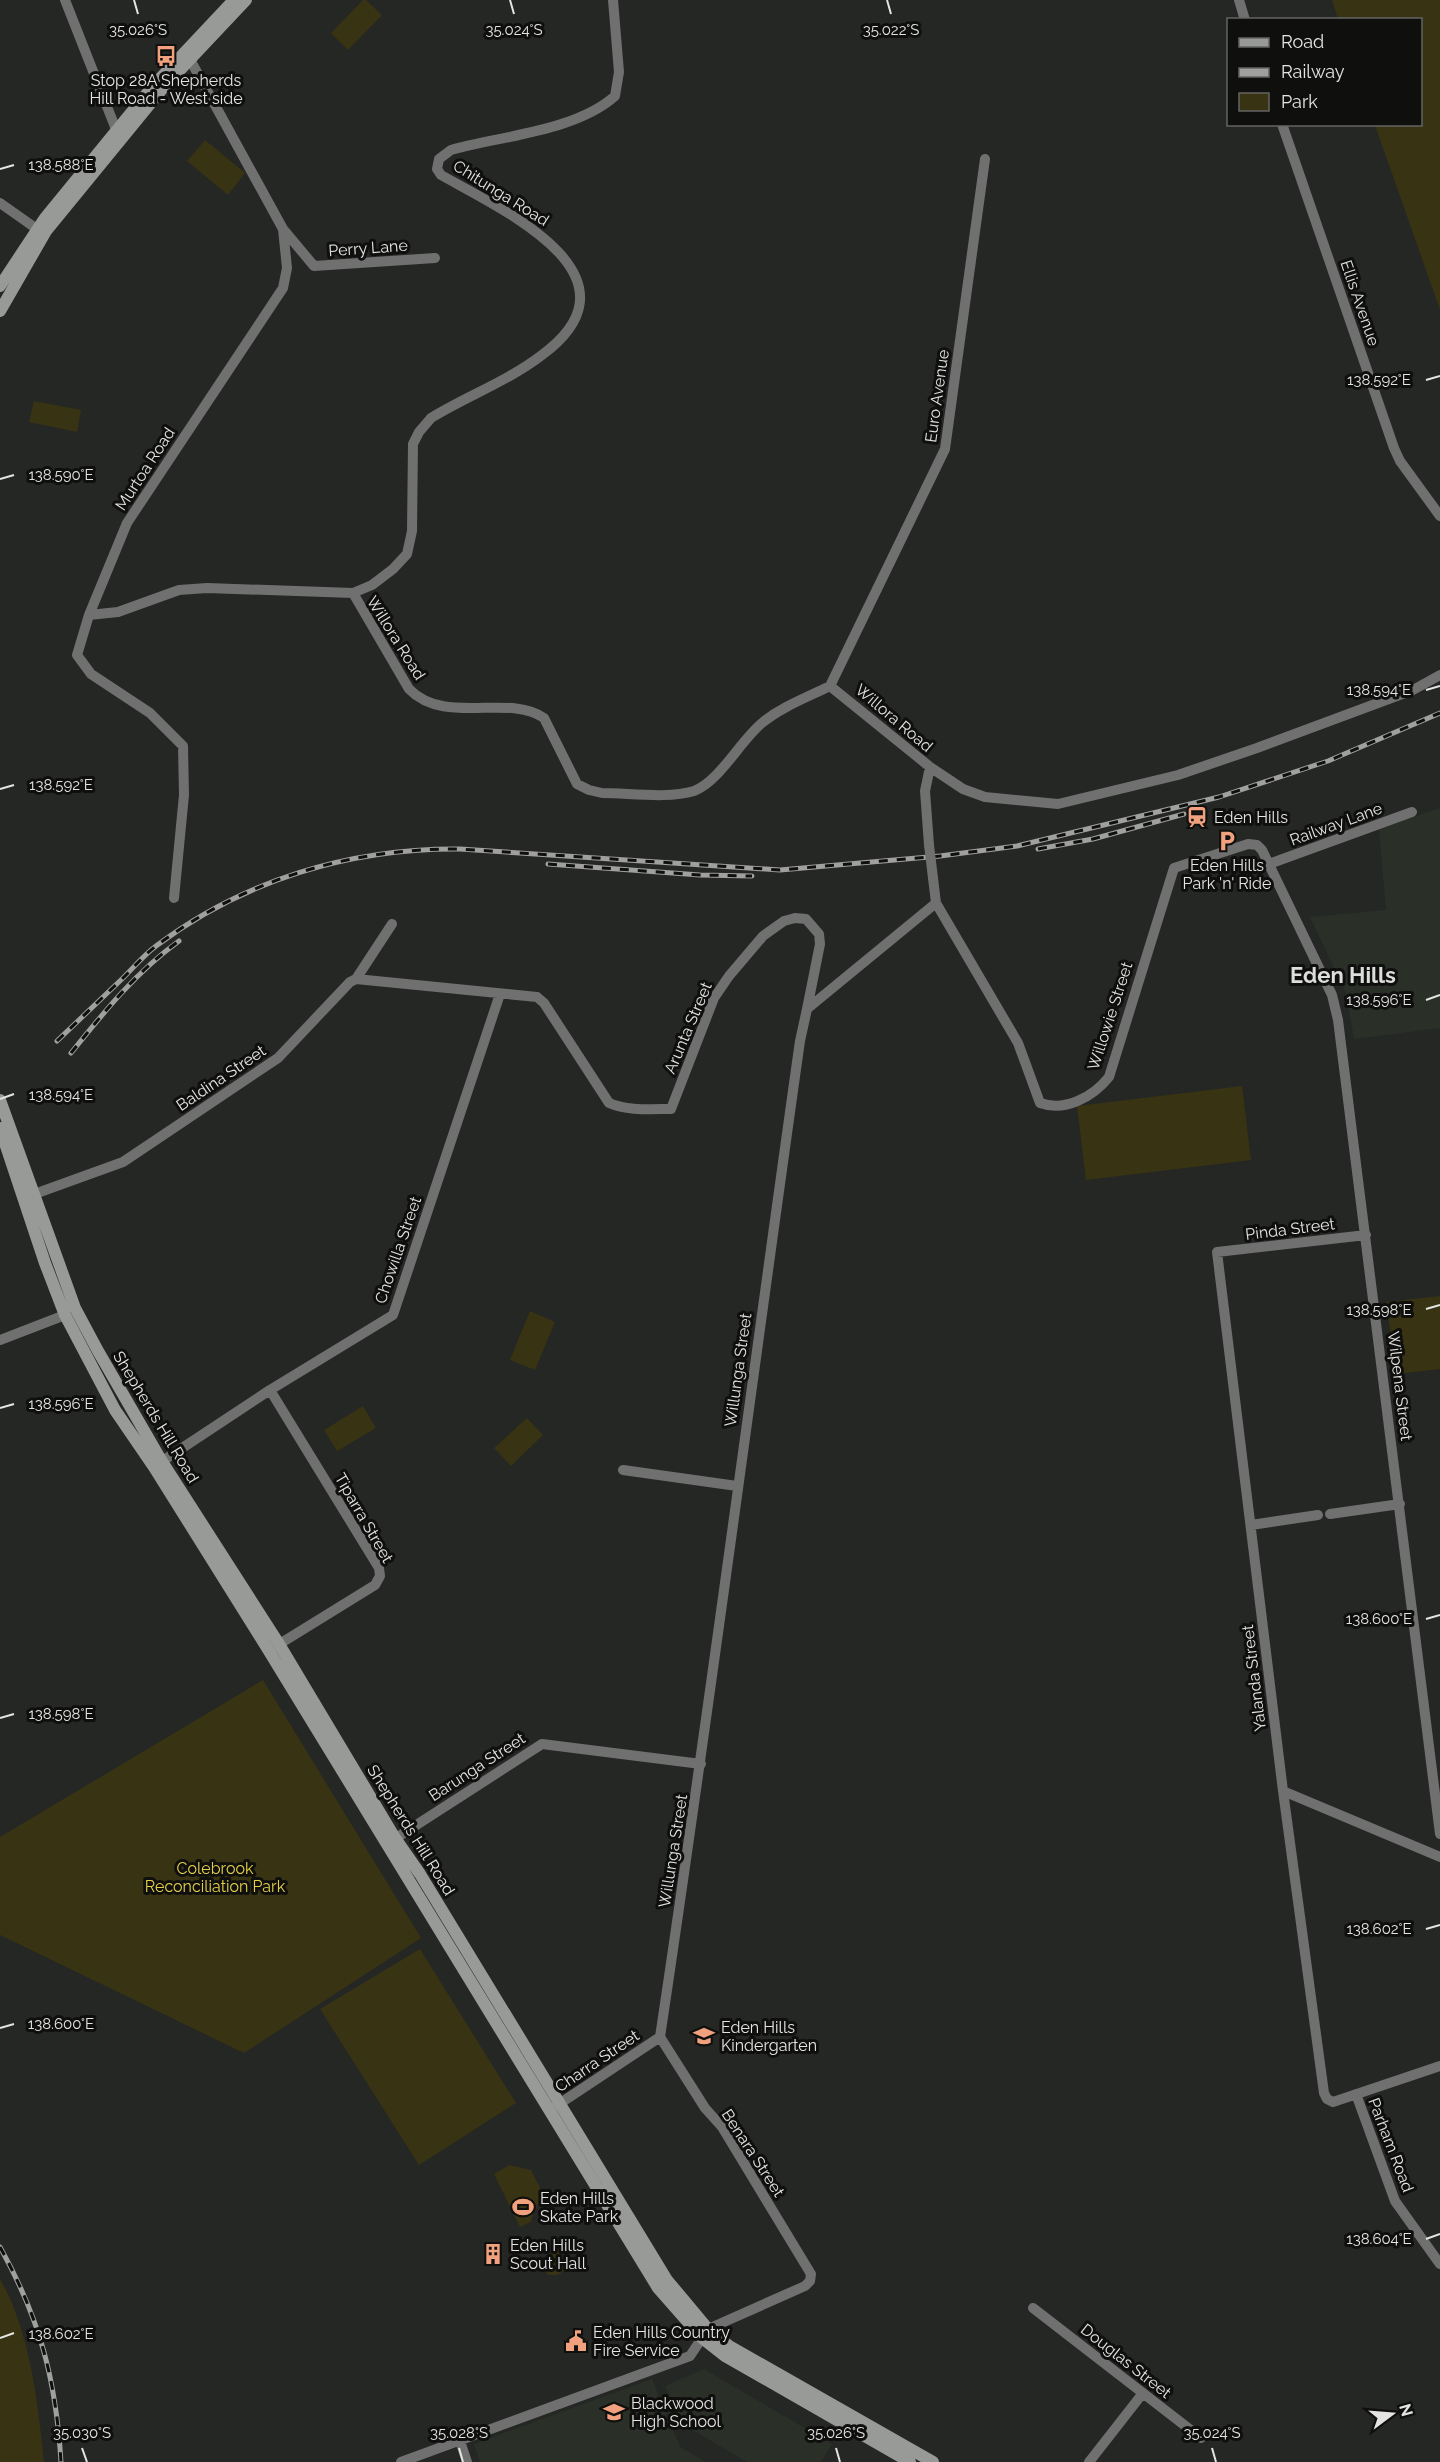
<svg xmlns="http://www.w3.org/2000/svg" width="1440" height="2462" font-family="Raleway,sans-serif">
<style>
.built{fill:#2a3028}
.green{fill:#383313}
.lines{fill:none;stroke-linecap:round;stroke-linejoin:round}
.minor{stroke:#6f706f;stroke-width:10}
.secondary{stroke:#989a98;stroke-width:12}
.rail-casing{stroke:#a0a19f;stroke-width:5}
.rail{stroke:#0f0f0e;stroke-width:3;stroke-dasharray:9;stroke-linecap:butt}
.minor-bridge{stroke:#6f706f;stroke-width:10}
.ticks{fill:none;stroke:#e4e5e3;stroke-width:2}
.labels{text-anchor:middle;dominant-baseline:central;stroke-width:6;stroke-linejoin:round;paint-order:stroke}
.poi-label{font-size:16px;fill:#e4e5e3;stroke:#0f0f0e;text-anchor:start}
.street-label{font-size:16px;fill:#e4e5e3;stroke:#0f0f0e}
.park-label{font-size:16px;fill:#e5cf46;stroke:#0f0f0e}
.district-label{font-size:22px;font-weight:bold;fill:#dcdedb;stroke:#0f0f0e}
.ticks-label{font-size:15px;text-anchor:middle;fill:#e4e5e3;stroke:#0f0f0e;stroke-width:6;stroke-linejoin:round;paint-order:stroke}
</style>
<rect width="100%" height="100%" fill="#252724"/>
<path class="built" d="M1440 808V1028L1354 1039 1346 993 1310 917 1386 910 1379 829Z
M704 2369 832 2444 821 2462H747L691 2429 676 2411 665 2386Z
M652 2379 680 2447 706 2462H480L474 2444Z"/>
<path class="green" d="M363 0H366L382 15 348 50 331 33Z
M1332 0H1440V310L1375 125 1420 124V20L1338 19Z
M205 140 245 173 228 195 187 161Z
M34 401 81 410 77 432 29 422Z
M1242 1086 1251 1160 1086 1180 1077 1106Z
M1440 1296V1369L1397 1374 1386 1302Z
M530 1311 555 1322 535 1370 510 1360Z
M363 1406 376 1428 337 1451 324 1430Z
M527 1418 543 1435 511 1466 494 1448Z
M263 1680 421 1938 244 2053 0 1935V1837Z
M420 1949 516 2103 419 2165 320 2009Z
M509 2165 531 2170 543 2194 531 2219 532 2221 520 2227 494 2174Z
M559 2250 569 2267 558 2275H548L540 2260Z
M0 2279C30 2331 38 2403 44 2462H0Z"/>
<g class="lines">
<path class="minor" d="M65 0 119 137
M1239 0 1245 20
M1282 124 1394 448 1400 461 1440 516
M0 203 44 234
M283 229 314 266 435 258
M353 593 372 585 393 569 407 554 412 531 413 444 419 432 431 418C467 396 508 381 542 355 649 276 503 210 441 175L437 169 439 159 451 150C501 136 576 131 615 96L619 72 613 0
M89 615 118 612 179 590 207 588 353 593 409 689C445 726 508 693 544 718L577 784 589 790 602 793C629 793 668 799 694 791 719 782 740 741 762 723 781 707 808 697 830 686L930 767 963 789 985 797 1058 804 1178 775 1257 748 1413 690 1440 675
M830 686 945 449 985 159
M929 845 925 791 930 767
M1269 864 1412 812
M174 898 184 795 183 746 150 713 91 674 77 655 89 615 127 523 283 288 287 268 283 229 187 54
M936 903 1018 1043 1040 1103C1065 1112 1093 1097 1109 1077L1174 868 1248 844 1257 845 1262 850 1332 995 1338 1020 1440 1834
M356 979 537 997 544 1003 609 1103C627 1111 651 1109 671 1109L714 998 729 976 763 936 784 921 795 918 806 919 819 934 820 944 807 1009
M29 1196 123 1162 278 1058 350 982 356 979 392 924
M1366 1235 1217 1252 1283 1791 1324 2093 1327 2099 1333 2102 1440 2066
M0 1340 65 1315
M270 1390 379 1568 380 1576 375 1585 273 1648
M155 1466 270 1390 393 1315 500 994
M623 1470 737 1486
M1330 1514 1400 1504
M1251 1525 1318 1515
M1283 1791 1440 1857
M390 1842 542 1744 701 1764
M660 2037C710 1705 753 1373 800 1041L807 1009 936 903 933 878
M1356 2094 1395 2201 1440 2264
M553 2108 660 2037
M1033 2308 1201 2438
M460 2441 467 2462
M401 2462 690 2356 708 2329 805 2286 810 2281 811 2274 722 2127 705 2108 660 2037
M1089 2462 1143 2393"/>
<path class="secondary" d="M0 286 45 218 153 86 234 0
M0 311 46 231 163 88 246 0
M0 1100 75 1308 98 1351 161 1460 279 1644 395 1838 420 1874 667 2280 708 2329 729 2346 933 2462
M0 1128 45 1263 65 1315 115 1410 154 1467 269 1651 658 2288 702 2338 725 2356 910 2462"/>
<defs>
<path id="rail" d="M1038 849 1093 839 1184 814
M548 864 700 875 752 876
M57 1041C79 1020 101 999 123 978 134 967 144 955 156 946 244 880 350 848 460 849L780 870 940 856 1017 846 1219 797 1328 761 1440 713
M71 1053C104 1012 136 972 179 941
M0 2247C40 2319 56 2380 61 2462"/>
</defs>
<use href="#rail" class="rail-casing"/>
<use href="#rail" class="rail"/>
<path class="minor-bridge" d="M929 845 933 878"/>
</g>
<path class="ticks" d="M134 0 138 14M510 0 514 14M887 0 891 14M0 169 14 165M1426 380 1440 376M0 479 14 475M1426 690 1440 686M0 789 14 785M1426 1000 1440 995M0 1099 14 1094M1426 1309 1440 1305M0 1408 14 1404M1426 1619 1440 1615M0 1718 14 1714M1426 1929 1440 1925M0 2028 14 2024M1426 2239 1440 2234M0 2338 14 2333M82 2448 87 2462M459 2448 463 2462M836 2448 840 2462M1212 2448 1216 2462"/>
<defs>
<symbol id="bus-bare" viewBox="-9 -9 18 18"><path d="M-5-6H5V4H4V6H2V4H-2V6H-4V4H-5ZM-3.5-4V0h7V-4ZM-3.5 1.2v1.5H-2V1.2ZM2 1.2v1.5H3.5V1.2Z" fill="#f1a17d" stroke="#0f0f0e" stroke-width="2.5" paint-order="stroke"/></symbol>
<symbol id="station-bare" viewBox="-9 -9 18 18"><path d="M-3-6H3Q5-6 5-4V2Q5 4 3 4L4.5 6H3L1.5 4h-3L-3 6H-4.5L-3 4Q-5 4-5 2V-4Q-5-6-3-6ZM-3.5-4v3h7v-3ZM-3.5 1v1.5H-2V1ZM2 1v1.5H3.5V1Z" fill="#f1a17d" stroke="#0f0f0e" stroke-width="2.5" paint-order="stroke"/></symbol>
<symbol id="parking-bare" viewBox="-9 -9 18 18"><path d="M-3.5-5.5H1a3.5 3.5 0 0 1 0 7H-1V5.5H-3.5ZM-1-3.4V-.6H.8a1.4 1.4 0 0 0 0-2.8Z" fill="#f1a17d" stroke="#0f0f0e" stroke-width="2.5" paint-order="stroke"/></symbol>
<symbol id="school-bare" viewBox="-9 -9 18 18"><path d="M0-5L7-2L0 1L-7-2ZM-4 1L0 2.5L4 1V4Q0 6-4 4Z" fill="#f1a17d" stroke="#0f0f0e" stroke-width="2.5" paint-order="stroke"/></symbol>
<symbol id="stadium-bare" viewBox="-9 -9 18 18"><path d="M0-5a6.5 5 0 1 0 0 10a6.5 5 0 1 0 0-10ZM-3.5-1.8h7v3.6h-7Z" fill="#f1a17d" stroke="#0f0f0e" stroke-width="2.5" paint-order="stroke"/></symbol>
<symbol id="building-bare" viewBox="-9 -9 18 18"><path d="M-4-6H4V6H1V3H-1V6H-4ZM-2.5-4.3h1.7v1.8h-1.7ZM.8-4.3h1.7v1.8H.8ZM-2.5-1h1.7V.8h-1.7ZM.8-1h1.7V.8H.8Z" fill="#f1a17d" stroke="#0f0f0e" stroke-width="2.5" paint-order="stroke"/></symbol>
<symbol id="civic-bare" viewBox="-9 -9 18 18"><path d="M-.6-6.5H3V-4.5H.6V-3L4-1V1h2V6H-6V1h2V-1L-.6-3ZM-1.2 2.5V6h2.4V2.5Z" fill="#f1a17d" stroke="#0f0f0e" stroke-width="2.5" paint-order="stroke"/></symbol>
</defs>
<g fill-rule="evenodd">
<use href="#bus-bare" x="151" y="41" width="30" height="30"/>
<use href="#station-bare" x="1182" y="802" width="30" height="30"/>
<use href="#parking-bare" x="1212" y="826" width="30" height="30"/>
<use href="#school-bare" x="689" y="2021" width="30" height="30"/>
<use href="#stadium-bare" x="508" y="2192" width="30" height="30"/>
<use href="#building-bare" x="478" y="2239" width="30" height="30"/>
<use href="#civic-bare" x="561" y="2326" width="30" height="30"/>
<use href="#school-bare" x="599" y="2397" width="30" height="30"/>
</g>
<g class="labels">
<g class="poi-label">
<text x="166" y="80" text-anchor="middle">Stop 28A Shepherds<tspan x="166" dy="18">Hill Road - West side</tspan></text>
<text x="1214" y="817">Eden Hills</text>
<text x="1227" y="865" text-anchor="middle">Eden Hills<tspan x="1227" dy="18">Park 'n' Ride</tspan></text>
<text x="721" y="2027">Eden Hills<tspan x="721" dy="18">Kindergarten</tspan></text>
<text x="540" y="2198">Eden Hills<tspan x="540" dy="18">Skate Park</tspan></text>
<text x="510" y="2245">Eden Hills<tspan x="510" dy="18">Scout Hall</tspan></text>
<text x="593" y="2332">Eden Hills Country<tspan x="593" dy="18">Fire Service</tspan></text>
<text x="631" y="2403">Blackwood<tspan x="631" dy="18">High School</tspan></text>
</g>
<g class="street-label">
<text transform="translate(501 193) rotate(32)">Chitunga Road</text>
<text transform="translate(368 248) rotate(-4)">Perry Lane</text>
<text transform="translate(1360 303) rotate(71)">Ellis Avenue</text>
<text transform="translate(937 396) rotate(-82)">Euro Avenue</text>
<text transform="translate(145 469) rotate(-57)">Murtoa Road</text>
<text transform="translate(396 638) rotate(58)">Willora Road</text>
<text transform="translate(894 718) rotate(40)">Willora Road</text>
<text transform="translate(1336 824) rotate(-20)">Railway Lane</text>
<text transform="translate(1110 1016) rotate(-72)">Willowie Street</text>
<text transform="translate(688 1028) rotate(-67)">Arunta Street</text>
<text transform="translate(221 1078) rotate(-34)">Baldina Street</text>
<text transform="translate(1290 1229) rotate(-7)">Pinda Street</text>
<text transform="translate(398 1250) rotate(-71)">Chowilla Street</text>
<text transform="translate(738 1370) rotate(-82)">Willunga Street</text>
<text transform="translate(1400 1386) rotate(83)">Wilpena Street</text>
<text transform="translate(156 1417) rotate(59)">Shepherds Hill Road</text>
<text transform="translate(364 1518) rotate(60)">Tiparra Street</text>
<text transform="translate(1254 1678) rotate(-97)">Yalanda Street</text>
<text transform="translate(477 1767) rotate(-33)">Barunga Street</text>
<text transform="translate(411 1830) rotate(58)">Shepherds Hill Road</text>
<text transform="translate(673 1851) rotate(-81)">Willunga Street</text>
<text transform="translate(597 2061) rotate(-34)">Charra Street</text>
<text transform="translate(1391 2145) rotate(69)">Parham Road</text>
<text transform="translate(753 2153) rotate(57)">Benara Street</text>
<text transform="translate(1126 2361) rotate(38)">Douglas Street</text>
</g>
<g class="park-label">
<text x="215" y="1868">Colebrook<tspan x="215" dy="18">Reconciliation Park</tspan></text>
</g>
<g class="district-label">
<text x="1343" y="975">Eden Hills</text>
</g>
</g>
<g class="ticks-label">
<text x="138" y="35">35.026°S</text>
<text x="514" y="35">35.024°S</text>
<text x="891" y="35">35.022°S</text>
<text x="61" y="170">138.588°E</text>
<text x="1379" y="385">138.592°E</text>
<text x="61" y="480">138.590°E</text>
<text x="1379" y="695">138.594°E</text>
<text x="61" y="790">138.592°E</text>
<text x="1379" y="1005">138.596°E</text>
<text x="61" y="1100">138.594°E</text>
<text x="1379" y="1315">138.598°E</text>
<text x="61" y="1409">138.596°E</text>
<text x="1379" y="1624">138.600°E</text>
<text x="61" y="1719">138.598°E</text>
<text x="1379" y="1934">138.602°E</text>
<text x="61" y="2029">138.600°E</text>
<text x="1379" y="2244">138.604°E</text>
<text x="61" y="2339">138.602°E</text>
<text x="82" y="2438">35.030°S</text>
<text x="459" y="2438">35.028°S</text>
<text x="836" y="2438">35.026°S</text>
<text x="1212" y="2438">35.024°S</text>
</g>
<rect x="1227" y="18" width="195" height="108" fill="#0f0f0e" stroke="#646563" stroke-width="1.5"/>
<rect x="1239" y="38" width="30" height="9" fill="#989a98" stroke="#646563" stroke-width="1.5"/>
<text x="1281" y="48" font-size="18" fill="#e4e5e3">Road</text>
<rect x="1239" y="68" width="30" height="9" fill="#a0a19f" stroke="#646563" stroke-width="1.5"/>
<text x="1281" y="78" font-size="18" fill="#e4e5e3">Railway</text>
<rect x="1239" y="93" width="30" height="18" fill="#383313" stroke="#646563" stroke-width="1.5"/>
<text x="1281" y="108" font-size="18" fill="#e4e5e3">Park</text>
<g transform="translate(1392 2414) rotate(74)" stroke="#0f0f0e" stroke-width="4.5" paint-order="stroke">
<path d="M0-4.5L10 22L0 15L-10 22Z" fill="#e4e5e3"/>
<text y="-9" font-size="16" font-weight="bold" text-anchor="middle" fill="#e4e5e3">N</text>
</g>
</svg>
